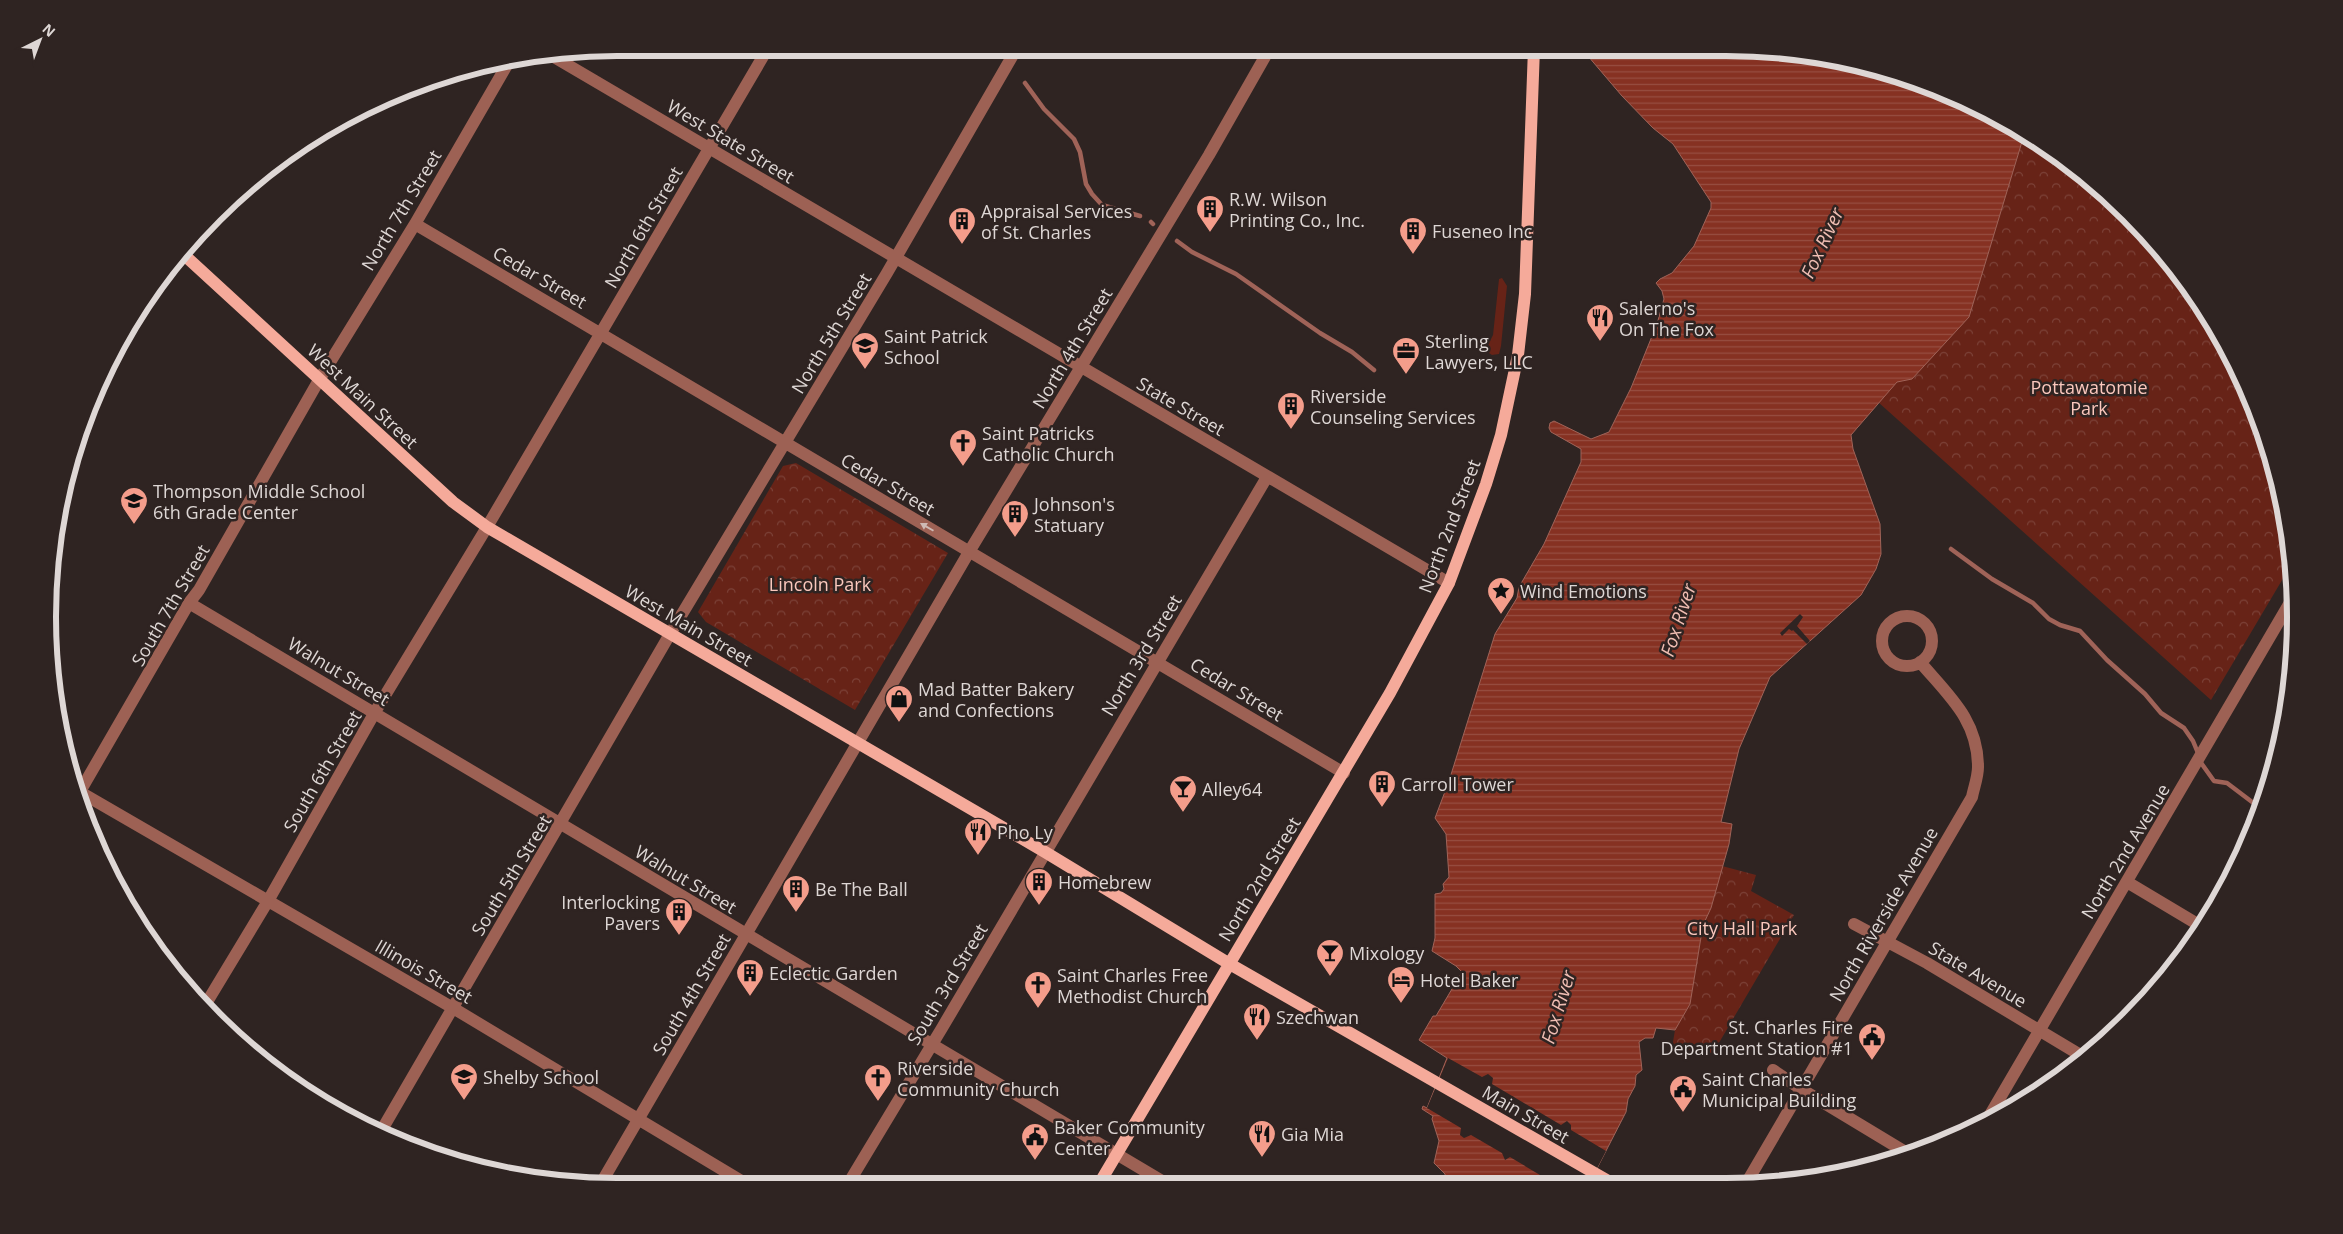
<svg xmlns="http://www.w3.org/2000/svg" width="2343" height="1234" font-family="'Open Sans',sans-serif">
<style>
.grass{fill:#672317}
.park{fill:url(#park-crowns)}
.water{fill:url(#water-rules);stroke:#a06358}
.pier{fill:#2f2422}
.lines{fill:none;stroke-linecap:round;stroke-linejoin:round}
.stream{stroke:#a06358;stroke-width:4.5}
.minor{stroke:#9d6154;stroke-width:12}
.major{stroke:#f5aa9a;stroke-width:12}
.oneway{fill:#cebab5}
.labels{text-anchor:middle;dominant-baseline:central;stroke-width:5;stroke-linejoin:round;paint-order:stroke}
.street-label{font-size:18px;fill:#ded7d5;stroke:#2f2422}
.poi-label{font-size:18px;fill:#ded7d5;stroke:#2f2422;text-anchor:start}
.park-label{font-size:18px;fill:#fbc8bd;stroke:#2f2422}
.water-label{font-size:19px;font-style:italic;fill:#efbdb2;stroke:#2f2422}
.rim{fill:none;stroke:#ded7d5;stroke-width:6}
</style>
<defs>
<pattern id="park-crowns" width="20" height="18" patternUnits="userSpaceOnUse" patternTransform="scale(1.25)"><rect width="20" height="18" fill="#672317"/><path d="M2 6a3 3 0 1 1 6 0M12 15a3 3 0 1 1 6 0" fill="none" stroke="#7c4238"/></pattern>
<pattern id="water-rules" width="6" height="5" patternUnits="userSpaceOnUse" patternTransform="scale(1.25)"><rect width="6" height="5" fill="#863122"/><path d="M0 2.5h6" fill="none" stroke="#974e41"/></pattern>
</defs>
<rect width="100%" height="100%" fill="#2f2422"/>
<path class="grass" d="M1502 278 1507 286 1501 346 1499 354 1492 355 1486 351 1483 342 1491 339 1493 335 1499 279Z"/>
<path class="park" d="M2024 135 2073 165 2154 242 2219 332 2265 434 2291 543V565L2211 700 1878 402 1897 381 1969 317Z
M796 463 948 553 855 710 706 622 698 612 783 466Z
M1722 866 1756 875 1751 891 1794 915 1713 1053 1672 1048 1675 1030 1690 1004 1703 925 1711 908Z"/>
<path class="water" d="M1582 49H1763L1874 67 1978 106 2024 135 1969 317 1912 379 1897 382 1851 435 1853 449 1880 524 1881 554 1876 569 1861 595 1770 677 1739 749 1721 822 1732 824 1729 844 1711 908 1703 925 1690 1004 1675 1030 1656 1028 1653 1038H1645L1639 1042 1642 1070 1636 1075 1635 1086 1628 1099 1626 1112 1590 1182 1446 1183 1445 1174 1434 1163 1439 1141 1432 1119 1433 1116 1422 1109 1423 1106 1427 1108 1447 1058 1419 1040 1433 1016H1436L1462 972 1456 966 1432 951 1435 938V894L1441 893 1444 889 1443 884 1449 877 1446 834 1435 818 1449 781 1495 634 1517 598 1519 587 1544 544 1581 462V449L1551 432 1549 428 1550 423 1554 421 1591 439 1609 432 1631 388 1657 324 1664 299 1662 291 1656 283 1660 279 1672 273 1694 246 1711 208V202L1673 144 1653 128 1622 96Z"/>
<path class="pier" d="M1800 614 1803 617 1797 626 1810 641 1807 644 1793 630 1792 631 1789 629 1782 636 1780 633Z
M1448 1058 1482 1077 1488 1074 1493 1078 1492 1084 1561 1125 1567 1121 1571 1125V1130L1606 1151 1590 1182H1541L1540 1175 1510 1157 1505 1160 1502 1153 1471 1135 1464 1138 1460 1135 1461 1128 1427 1108Z"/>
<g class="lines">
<path class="stream" d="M972 48 983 53
M1025 83 1044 109 1074 139 1080 152 1086 184 1092 194 1102 205 1140 216
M1151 222 1153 224
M1177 241 1192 252 1236 274 1320 333 1352 352 1374 370
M1951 549 1992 579 2033 603 2049 619 2060 625 2080 631 2107 660 2145 694 2161 713 2184 728 2193 741 2198 753
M2199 760 2214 781 2227 783 2260 808"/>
<path class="minor" d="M549 54 1449 583
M415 224 1344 773
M189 603 1167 1184
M1882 641a25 25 0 1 1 50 0a25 25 0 1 1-50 0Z
M80 792 453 1008 748 1185
M78 795 189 603 199 590 319 380 415 224 511 58
M2127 882 2199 925
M1854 924 1927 963 2082 1056
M204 1007 268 901 375 712 487 527 768 48
M1773 1070 1801 1089 1907 1153
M1987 1120 2292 599
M380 1133 670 634 887 273 1017 48
M1747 1182 1972 797C1974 787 1978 777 1978 767 1978 720 1949 696 1920 662
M848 1184 942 1028 1267 477
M600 1185 969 552 1209 155 1270 48"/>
<path class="major" d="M181 252 453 502 487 527 1045 852 1228 963 1610 1182
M1099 1184 1390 693 1449 583 1486 484 1501 435 1518 355 1525 294 1534 48"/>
</g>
<defs><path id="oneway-solid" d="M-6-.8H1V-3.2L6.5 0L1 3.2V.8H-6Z" transform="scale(1.25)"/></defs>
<use class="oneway" href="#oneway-solid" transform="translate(927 527) rotate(-150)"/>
<defs>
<symbol id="building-pin" viewBox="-11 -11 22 30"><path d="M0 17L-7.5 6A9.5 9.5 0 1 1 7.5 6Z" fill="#f49d8b" stroke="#2f2422"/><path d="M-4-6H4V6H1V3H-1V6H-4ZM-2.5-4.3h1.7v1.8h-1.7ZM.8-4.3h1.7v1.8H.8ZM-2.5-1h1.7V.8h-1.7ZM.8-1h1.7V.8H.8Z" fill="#111"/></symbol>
<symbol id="restaurant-pin" viewBox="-11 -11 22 30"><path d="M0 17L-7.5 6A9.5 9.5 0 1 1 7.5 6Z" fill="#f49d8b" stroke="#2f2422"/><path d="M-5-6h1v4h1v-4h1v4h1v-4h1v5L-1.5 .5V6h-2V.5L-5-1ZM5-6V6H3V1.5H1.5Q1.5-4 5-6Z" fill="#111"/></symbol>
<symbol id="school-pin" viewBox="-11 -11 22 30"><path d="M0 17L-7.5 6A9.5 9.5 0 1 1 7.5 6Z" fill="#f49d8b" stroke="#2f2422"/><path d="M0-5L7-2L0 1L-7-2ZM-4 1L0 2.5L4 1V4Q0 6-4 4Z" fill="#111"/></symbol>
<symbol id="office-pin" viewBox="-11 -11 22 30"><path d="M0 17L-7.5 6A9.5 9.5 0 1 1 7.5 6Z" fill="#f49d8b" stroke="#2f2422"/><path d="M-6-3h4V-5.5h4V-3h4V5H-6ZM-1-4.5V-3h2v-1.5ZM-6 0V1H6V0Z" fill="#111"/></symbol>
<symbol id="church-pin" viewBox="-11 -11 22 30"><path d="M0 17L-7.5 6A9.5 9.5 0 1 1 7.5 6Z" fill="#f49d8b" stroke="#2f2422"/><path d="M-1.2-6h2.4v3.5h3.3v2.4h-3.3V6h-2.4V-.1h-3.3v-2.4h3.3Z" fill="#111"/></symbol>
<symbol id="sight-pin" viewBox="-11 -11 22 30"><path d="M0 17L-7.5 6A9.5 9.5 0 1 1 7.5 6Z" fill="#f49d8b" stroke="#2f2422"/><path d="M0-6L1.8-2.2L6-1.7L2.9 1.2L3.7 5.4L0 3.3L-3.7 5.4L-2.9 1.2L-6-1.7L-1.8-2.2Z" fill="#111"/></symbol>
<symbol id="shop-pin" viewBox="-11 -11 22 30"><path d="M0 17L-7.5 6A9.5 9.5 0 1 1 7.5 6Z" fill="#f49d8b" stroke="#2f2422"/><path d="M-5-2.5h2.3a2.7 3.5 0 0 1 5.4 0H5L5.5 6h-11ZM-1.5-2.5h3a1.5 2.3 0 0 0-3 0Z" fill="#111"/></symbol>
<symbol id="bar-pin" viewBox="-11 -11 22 30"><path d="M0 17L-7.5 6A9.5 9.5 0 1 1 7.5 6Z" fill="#f49d8b" stroke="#2f2422"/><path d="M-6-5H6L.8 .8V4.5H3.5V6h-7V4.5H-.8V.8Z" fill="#111"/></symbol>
<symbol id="hotel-pin" viewBox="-11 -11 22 30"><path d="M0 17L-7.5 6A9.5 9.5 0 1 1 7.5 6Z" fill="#f49d8b" stroke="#2f2422"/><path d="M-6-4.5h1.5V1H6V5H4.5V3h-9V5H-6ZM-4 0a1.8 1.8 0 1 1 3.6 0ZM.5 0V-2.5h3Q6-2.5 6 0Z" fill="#111"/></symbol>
<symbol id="civic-pin" viewBox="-11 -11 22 30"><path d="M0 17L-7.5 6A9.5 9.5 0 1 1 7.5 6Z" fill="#f49d8b" stroke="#2f2422"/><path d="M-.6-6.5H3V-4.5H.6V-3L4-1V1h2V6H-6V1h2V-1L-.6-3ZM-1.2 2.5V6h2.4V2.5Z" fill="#111"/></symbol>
</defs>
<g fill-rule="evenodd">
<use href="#building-pin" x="1194" y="193" width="32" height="43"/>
<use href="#building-pin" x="946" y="205" width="32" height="43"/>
<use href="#building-pin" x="1397" y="215" width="32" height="43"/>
<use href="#restaurant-pin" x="1584" y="302" width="32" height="43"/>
<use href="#school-pin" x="849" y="330" width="32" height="43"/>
<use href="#office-pin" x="1390" y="335" width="32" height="43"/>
<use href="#building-pin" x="1275" y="390" width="32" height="43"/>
<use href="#church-pin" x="947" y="427" width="32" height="43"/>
<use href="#school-pin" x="118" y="485" width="32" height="43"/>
<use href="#building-pin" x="999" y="498" width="32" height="43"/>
<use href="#sight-pin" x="1485" y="575" width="32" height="43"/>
<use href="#shop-pin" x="883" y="683" width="32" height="43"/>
<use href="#building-pin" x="1366" y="768" width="32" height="43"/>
<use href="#bar-pin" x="1167" y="773" width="32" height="43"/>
<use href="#restaurant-pin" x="962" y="816" width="32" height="43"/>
<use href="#building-pin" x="1023" y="866" width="32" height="43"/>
<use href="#building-pin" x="780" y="873" width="32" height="43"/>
<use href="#building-pin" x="663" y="896" width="32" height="43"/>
<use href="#bar-pin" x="1314" y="937" width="32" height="43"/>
<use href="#building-pin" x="734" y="957" width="32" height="43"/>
<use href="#hotel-pin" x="1385" y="964" width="32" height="43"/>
<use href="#church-pin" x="1022" y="969" width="32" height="43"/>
<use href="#restaurant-pin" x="1241" y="1001" width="32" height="43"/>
<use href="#civic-pin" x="1856" y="1021" width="32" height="43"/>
<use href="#school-pin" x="448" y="1061" width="32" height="43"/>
<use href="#church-pin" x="862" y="1062" width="32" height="43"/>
<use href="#civic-pin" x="1667" y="1073" width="32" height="43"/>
<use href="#restaurant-pin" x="1246" y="1118" width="32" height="43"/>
<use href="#civic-pin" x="1019" y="1121" width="32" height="43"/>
</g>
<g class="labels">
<g class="street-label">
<text transform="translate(731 141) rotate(31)">West State Street</text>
<text transform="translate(401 210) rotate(-59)">North 7th Street</text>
<text transform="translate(643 227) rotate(-60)">North 6th Street</text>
<text transform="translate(540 277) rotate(30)">Cedar Street</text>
<text transform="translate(831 333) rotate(-59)">North 5th Street</text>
<text transform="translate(1072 348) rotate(-59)">North 4th Street</text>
<text transform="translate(363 396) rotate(43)">West Main Street</text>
<text transform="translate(1181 406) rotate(30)">State Street</text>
<text transform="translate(888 484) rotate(30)">Cedar Street</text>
<text transform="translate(1449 526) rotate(-69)">North 2nd Street</text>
<text transform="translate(170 605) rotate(-60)">South 7th Street</text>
<text transform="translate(689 625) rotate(30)">West Main Street</text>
<text transform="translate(1141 655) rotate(-59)">North 3rd Street</text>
<text transform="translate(339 671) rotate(31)">Walnut Street</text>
<text transform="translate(1237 689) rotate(31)">Cedar Street</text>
<text transform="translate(322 771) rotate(-60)">South 6th Street</text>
<text transform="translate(2125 851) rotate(-59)">North 2nd Avenue</text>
<text transform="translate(511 875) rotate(-59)">South 5th Street</text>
<text transform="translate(686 879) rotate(31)">Walnut Street</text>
<text transform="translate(1259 879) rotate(-59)">North 2nd Street</text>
<text transform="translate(1883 914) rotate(-60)">North Riverside Avenue</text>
<text transform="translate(424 971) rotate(30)">Illinois Street</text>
<text transform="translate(1978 974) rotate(31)">State Avenue</text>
<text transform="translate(947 984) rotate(-59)">South 3rd Street</text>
<text transform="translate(691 994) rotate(-60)">South 4th Street</text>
<text transform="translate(1526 1114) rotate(30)">Main Street</text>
</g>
<g class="poi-label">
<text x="1229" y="199">R.W. Wilson<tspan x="1229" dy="21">Printing Co., Inc.</tspan></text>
<text x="981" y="211">Appraisal Services<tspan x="981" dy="21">of St. Charles</tspan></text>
<text x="1432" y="231">Fuseneo Inc</text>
<text x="1619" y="308">Salerno's<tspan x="1619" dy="21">On The Fox</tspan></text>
<text x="884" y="336">Saint Patrick<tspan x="884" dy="21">School</tspan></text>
<text x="1425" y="341">Sterling<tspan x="1425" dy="21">Lawyers, LLC</tspan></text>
<text x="1310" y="396">Riverside<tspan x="1310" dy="21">Counseling Services</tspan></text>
<text x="982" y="433">Saint Patricks<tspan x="982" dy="21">Catholic Church</tspan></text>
<text x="153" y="491">Thompson Middle School<tspan x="153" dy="21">6th Grade Center</tspan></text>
<text x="1034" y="504">Johnson's<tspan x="1034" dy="21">Statuary</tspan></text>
<text x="1520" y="591">Wind Emotions</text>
<text x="918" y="689">Mad Batter Bakery<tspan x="918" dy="21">and Confections</tspan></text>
<text x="1401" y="784">Carroll Tower</text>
<text x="1202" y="789">Alley64</text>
<text x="997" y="832">Pho Ly</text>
<text x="1058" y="882">Homebrew</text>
<text x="815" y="889">Be The Ball</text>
<text x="660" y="902" text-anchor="end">Interlocking<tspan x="660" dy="21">Pavers</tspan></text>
<text x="1349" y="953">Mixology</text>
<text x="769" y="973">Eclectic Garden</text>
<text x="1057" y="975">Saint Charles Free<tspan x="1057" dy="21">Methodist Church</tspan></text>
<text x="1420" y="980">Hotel Baker</text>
<text x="1276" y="1017">Szechwan</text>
<text x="1853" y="1027" text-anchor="end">St. Charles Fire<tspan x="1853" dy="21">Department Station #1</tspan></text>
<text x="897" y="1068">Riverside<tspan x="897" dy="21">Community Church</tspan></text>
<text x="483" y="1077">Shelby School</text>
<text x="1702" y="1079">Saint Charles<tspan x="1702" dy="21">Municipal Building</tspan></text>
<text x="1054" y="1127">Baker Community<tspan x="1054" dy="21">Center</tspan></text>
<text x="1281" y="1134">Gia Mia</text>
</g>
<g class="park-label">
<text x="2089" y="387">Pottawatomie<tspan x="2089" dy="21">Park</tspan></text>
<text x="820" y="584">Lincoln Park</text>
<text x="1742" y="928">City Hall Park</text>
</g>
<g class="water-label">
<text transform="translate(1822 243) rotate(-65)">Fox River</text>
<text transform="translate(1678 620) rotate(-72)">Fox River</text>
<text transform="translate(1558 1007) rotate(-73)">Fox River</text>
</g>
</g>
<path d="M0 0H2343V1234H0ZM617 56H1726A561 561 0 0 1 2287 617V617A561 561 0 0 1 1726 1178H617A561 561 0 0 1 56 617V617A561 561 0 0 1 617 56Z" fill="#2f2422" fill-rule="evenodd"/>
<path class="rim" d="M617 56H1726A561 561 0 0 1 2287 617V617A561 561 0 0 1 1726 1178H617A561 561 0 0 1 56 617V617A561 561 0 0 1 617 56Z"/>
<g transform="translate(40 40) rotate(42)" stroke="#2f2422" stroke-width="4" paint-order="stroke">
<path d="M0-4L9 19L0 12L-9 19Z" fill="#ded7d5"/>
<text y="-8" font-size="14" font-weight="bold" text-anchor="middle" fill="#ded7d5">N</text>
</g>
</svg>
